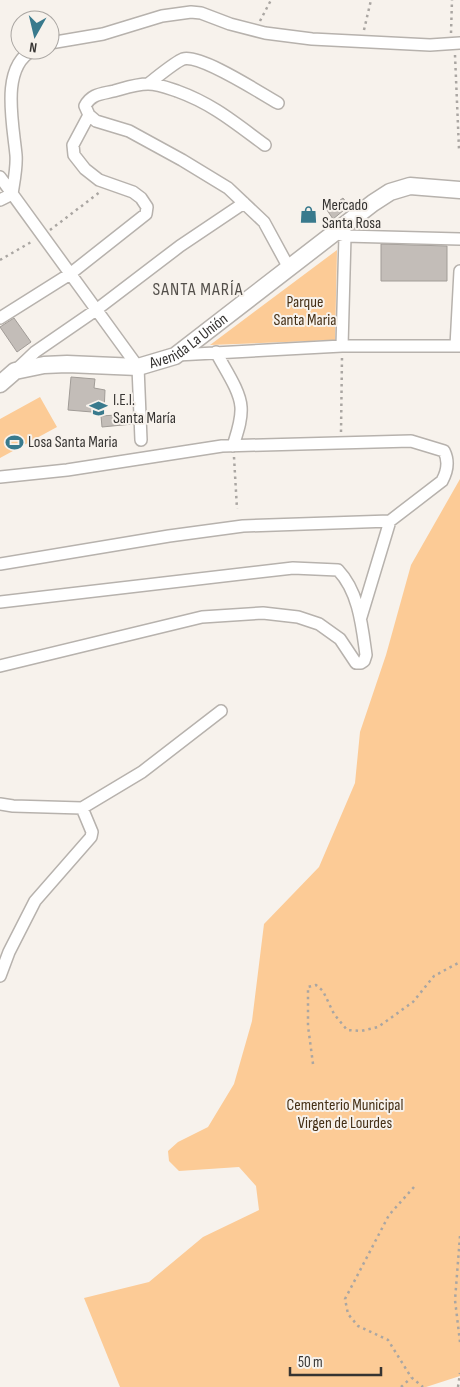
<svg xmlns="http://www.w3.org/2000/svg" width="460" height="1387" font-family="'Sofia Sans Condensed',sans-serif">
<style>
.green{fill:#fccb96}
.building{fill:#c3bdb8;stroke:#a19c97}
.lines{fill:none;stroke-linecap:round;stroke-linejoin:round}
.street-casing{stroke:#b7b2ad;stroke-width:14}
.secondary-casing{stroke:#b7b2ad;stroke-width:19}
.path{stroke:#aaa6a2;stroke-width:2.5;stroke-dasharray:2.5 4;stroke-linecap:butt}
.street{stroke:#fff;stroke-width:11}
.secondary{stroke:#fff;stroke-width:16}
.labels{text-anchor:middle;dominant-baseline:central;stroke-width:4;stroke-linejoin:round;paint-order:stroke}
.poi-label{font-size:16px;fill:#363432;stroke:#f7f2ec;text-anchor:start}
.park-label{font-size:16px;fill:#453016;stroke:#f7f2ec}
.street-label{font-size:16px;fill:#363432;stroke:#f7f2ec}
.neighbourhood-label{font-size:18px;letter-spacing:1px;fill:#54504b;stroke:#f7f2ec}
</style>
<rect width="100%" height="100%" fill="#f7f2ec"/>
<path class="green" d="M337 250 335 340 210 345Z
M40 397 57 427 0 458V419Z
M460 479V1376L426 1387H120L84 1298 149 1282 203 1237 259 1210 256 1186 239 1167 179 1171 169 1161 168 1151 178 1142 208 1127 234 1084 252 1021 264 924 319 867 355 783 360 732 386 655 411 565Z"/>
<path class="building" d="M343 198 349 206 333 219 327 210Z
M381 244 447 246V281H381Z
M14 318 31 342 17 352 0 327Z
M71 377 95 379 94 388 105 390 104 413 68 410Z
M132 414 133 424 102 427 101 416Z"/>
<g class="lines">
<defs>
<path id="street" d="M50 43 103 34 162 16 191 12 201 13 230 24 265 33 312 39 430 45 460 43
M148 84C156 78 175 62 183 59 201 54 260 93 278 103
M265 145C235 123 213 104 177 91 168 88 158 84 148 84 136 84 125 88 114 91 101 94 91 94 85 106L89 115 96 121 129 131 182 160 228 188 264 222 289 268
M0 177 138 367 141 440
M0 200 12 194C14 181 17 167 16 155 13 123 0 67 33 50
M335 233 345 236 460 239
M0 318 70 274 146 214 147 207 141 198 133 192 99 180 85 169 74 155 73 145 89 115
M342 346 345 236
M456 346 460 271
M216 352C224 368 240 390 241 407 242 420 237 433 233 446
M177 355 342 346H460
M15 371 35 352 96 310 180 246 244 203
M0 477 67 470 222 446 411 441 444 451C449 461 447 472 442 481L390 521 243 526 169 536 0 564
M0 602 293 568 338 570C359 592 362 626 366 655L364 661 361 663H356L340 639 319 624 298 617 263 613 202 617 0 666
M361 617 390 521
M0 804 13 806 82 808 142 772 221 711
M0 976 9 952 35 901 91 837 92 832 82 808"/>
<g id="secondary">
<path id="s1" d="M0 384 15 371 44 365 67 364 138 367 175 356 373 203 390 192 410 186 460 190"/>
</g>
</defs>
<use href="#street" class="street-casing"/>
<use href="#secondary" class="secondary-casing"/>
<path class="path" d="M260 21 271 0
M364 30 371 0
M451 33 452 0
M455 55 459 149
M50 230 100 192
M0 260 33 241
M341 432 342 357
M234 457 237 509
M313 1064 308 1026V987L316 985 323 991 334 1014 347 1030 361 1031 378 1027 413 1002 434 976 460 962
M414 1187 389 1215 345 1299 348 1314 358 1326 388 1340 411 1377 423 1387
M460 1236 455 1300 460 1342
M401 1387 411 1378
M458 1387 460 1373"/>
<use href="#street" class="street"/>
<use href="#secondary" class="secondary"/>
</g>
<defs>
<symbol id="shop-bare" viewBox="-9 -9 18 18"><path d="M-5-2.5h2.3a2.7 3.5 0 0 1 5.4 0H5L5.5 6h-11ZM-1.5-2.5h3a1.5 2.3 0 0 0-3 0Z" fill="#397a8d" stroke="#f7f2ec" stroke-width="2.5" paint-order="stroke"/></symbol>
<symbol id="school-bare" viewBox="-9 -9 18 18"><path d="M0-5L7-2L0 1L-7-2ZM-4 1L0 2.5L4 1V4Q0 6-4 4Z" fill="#397a8d" stroke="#f7f2ec" stroke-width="2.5" paint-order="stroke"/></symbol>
<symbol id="stadium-bare" viewBox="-9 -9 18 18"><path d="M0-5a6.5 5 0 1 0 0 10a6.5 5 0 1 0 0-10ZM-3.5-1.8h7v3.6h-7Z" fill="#397a8d" stroke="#f7f2ec" stroke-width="2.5" paint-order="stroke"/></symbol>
</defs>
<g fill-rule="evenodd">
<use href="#shop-bare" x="296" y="202" width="25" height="25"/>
<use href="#school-bare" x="86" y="396" width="25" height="25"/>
<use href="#stadium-bare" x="2" y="430" width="25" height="25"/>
</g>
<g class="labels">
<g class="poi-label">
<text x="322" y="205">Mercado<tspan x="322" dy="18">Santa Rosa</tspan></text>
<text x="113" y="400">I.E.I.<tspan x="113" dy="18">Santa María</tspan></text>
<text x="28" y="442">Losa Santa Maria</text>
</g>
<g class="park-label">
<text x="305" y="302">Parque<tspan x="305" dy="18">Santa Maria</tspan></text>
<text x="345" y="1105">Cementerio Municipal<tspan x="345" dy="18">Virgen de Lourdes</tspan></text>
</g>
<g class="street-label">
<text stroke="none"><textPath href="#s1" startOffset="201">Avenida La Unión</textPath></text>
</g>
<g class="neighbourhood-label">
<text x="198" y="289">SANTA MARÍA</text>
</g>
</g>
<g transform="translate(35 35) rotate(188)"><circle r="24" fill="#f7f2ec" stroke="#aaa6a2"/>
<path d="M0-4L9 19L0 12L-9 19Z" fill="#397a8d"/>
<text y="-8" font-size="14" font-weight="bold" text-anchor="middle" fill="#363432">N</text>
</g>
<path d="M290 1367v8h91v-8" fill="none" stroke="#363432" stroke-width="2.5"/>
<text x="298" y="1367" font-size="15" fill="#363432" stroke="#f7f2ec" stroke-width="4" paint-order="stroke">50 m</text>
</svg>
